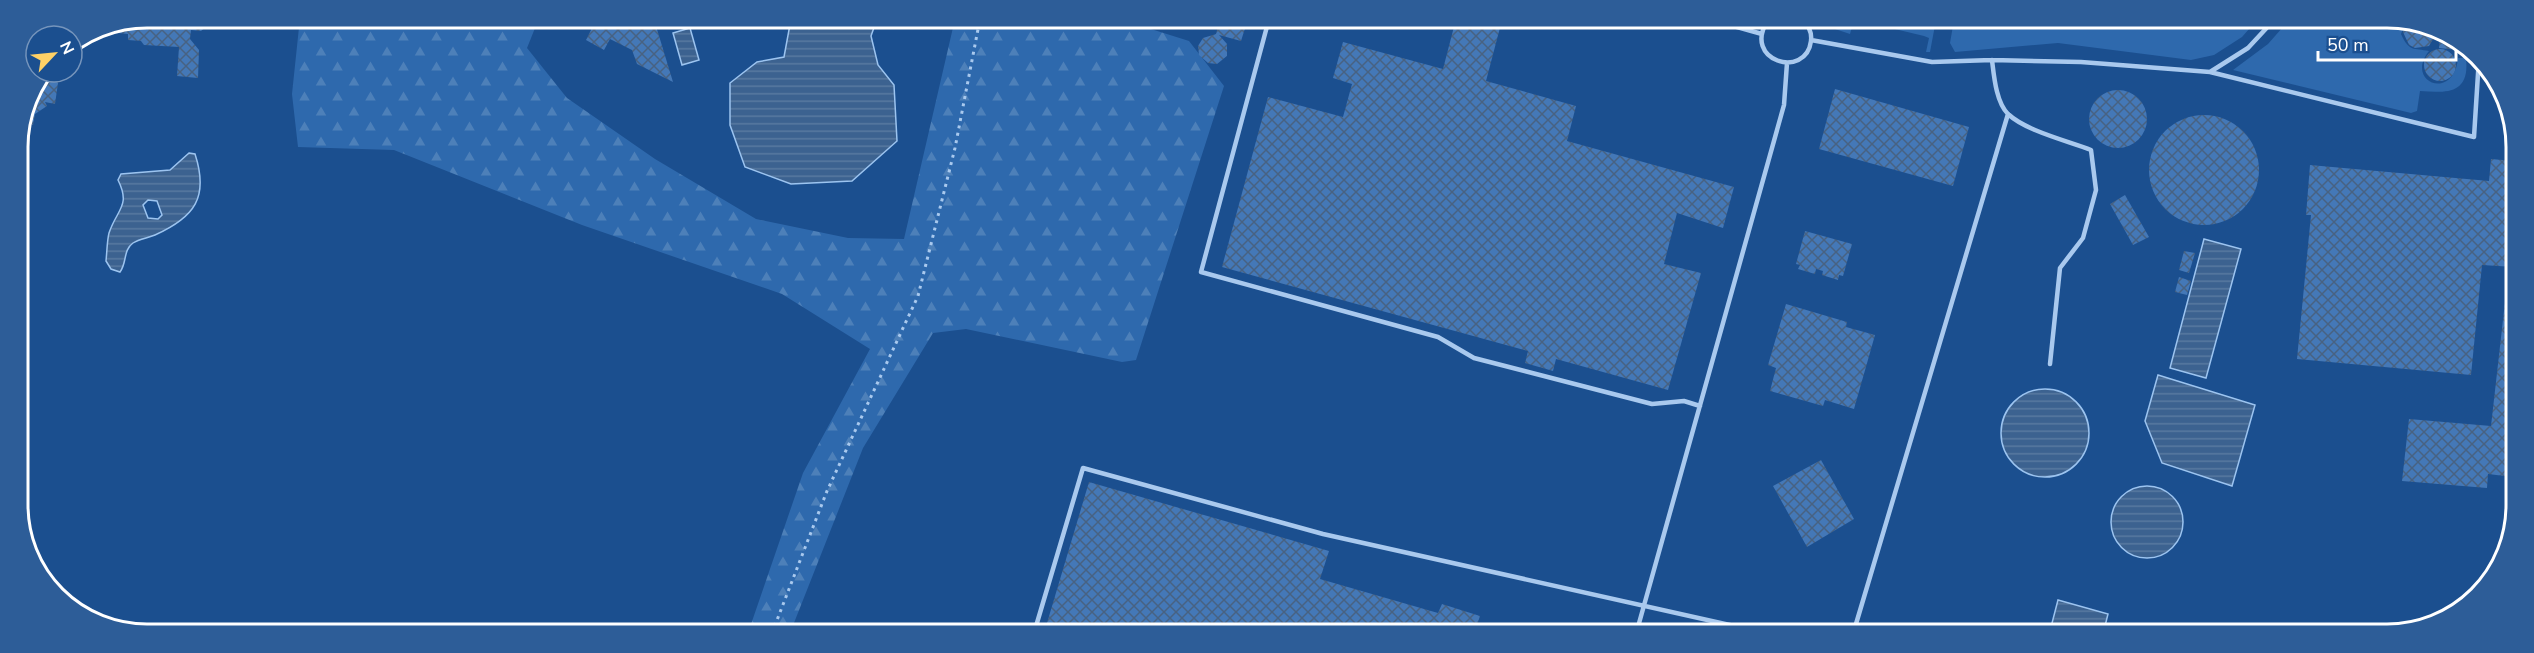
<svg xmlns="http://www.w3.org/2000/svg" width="2534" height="653" font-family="'Nunito Sans',sans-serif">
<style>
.grass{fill:#2e69ad}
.forest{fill:url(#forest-firs)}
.water{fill:url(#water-rules);stroke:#9cc4f0;stroke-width:1.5;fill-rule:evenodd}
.building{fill:url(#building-cross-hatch)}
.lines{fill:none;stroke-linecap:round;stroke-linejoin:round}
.path{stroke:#a9c9ee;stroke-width:3;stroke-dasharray:3 4.5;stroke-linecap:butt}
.service{stroke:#a9c9ee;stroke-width:4.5}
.rim{fill:none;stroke:#fff;stroke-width:3}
</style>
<defs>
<pattern id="forest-firs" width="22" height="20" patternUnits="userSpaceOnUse" patternTransform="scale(1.5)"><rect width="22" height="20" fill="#2e69ad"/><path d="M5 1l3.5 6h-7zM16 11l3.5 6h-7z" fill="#4d80b9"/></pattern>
<pattern id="water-rules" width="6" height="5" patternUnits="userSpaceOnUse" patternTransform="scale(1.5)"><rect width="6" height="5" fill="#3c6290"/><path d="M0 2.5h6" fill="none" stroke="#597aa1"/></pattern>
<pattern id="building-cross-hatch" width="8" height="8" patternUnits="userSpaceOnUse" patternTransform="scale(1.5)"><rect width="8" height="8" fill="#4478b7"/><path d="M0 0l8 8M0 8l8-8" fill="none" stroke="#486282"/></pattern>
</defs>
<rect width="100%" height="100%" fill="#1b4f8f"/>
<path class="grass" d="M1826 20H1854L1850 34 1832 28Z
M1857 20H1936L1930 52H1926L1929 38 1924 36Z
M1954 20H2257L2242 37 2214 55 2191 60 2058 43 1955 52 1950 43Z
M2289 20 2406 21 2401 34C2409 52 2414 48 2429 51 2404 82 2454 102 2458 58H2466C2470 94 2447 93 2420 91L2417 111 2411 113 2233 70 2268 44Z"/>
<path class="forest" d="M300 18H539L527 48 567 98 655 159 756 219 848 238 904 239 955 19H1119L1189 41 1224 86 1136 360 1122 362 966 329 933 333 863 448 790 633H748L803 473 870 349 782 294 582 225 394 150 298 147 292 94Z"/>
<path class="water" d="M791 19H877L871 36 878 65 894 85 897 141 852 181 791 184 745 167 730 125V83L757 62 784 57Z
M690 28 699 60 682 65 673 33Z
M189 153 195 154C209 197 195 217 155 235 148 238 139 239 133 243 123 250 127 263 120 272L111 269 106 261C107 252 107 241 109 233 117 209 131 206 118 180L121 174 170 170ZM148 200 157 201 162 215 158 219 148 218 143 205Z
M2204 239 2241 249 2206 378 2170 368Z
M2158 375 2255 405 2232 486 2162 463 2145 421Z
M2001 433a44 44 0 1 1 88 0a44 44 0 1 1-88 0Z
M2111 522a36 36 0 1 1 72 0a36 36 0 1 1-72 0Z
M2058 600 2108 614 2103 634H2082L2051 627Z"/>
<path class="building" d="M148 18H216L201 31 191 30 190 39 199 50 198 78 177 76 179 47 144 45 141 41 128 40V34L109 32 105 26Z
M580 18 667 19 657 22 656 26 673 82 637 64 632 50 610 39 604 50 586 40 593 26Z
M1220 19 1247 22 1241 41 1219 35 1227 44V56L1217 64 1208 63 1199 55 1198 46 1203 38 1216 34Z
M1456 19 1502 20 1486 81 1576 106 1567 141 1734 187 1723 228 1677 213 1664 264 1701 273 1668 390 1556 359 1553 371 1525 363 1528 351 1222 267 1268 97 1343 117 1352 84 1333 78 1343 42 1443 69Z
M2409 21 2436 34 2429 46 2415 48 2409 45 2403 32Z
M2440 36 2468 51 2439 48Z
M2424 65a16 16 0 1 1 32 0a16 16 0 1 1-32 0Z
M45 73 59 76 55 104 45 102 47 106 35 114 33 125 22 123 28 98 37 93 38 83Z
M1835 89 1969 127 1953 186 1819 149Z
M2089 119a29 29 0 1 1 58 0a29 29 0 1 1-58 0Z
M2149 170a55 55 0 1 1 110 0a55 55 0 1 1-110 0Z
M2491 159 2514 161V267L2482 265 2471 375 2297 359 2311 215H2306L2310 165 2489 181Z
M2125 195 2149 237 2133 245 2110 204Z
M1805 231 1852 244 1843 276 1839 275 1838 280 1822 275 1823 271 1816 269 1815 274 1798 269 1800 265 1796 264Z
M2184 251 2195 253 2189 273 2179 270Z
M2179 277 2191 281 2187 295 2175 292Z
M2505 302H2514L2513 477 2488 474 2487 488 2402 481 2409 419 2491 426Z
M1786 304 1847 322 1846 327 1875 335 1854 409 1825 400 1823 406 1770 391 1776 368 1768 365Z
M1821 460 1854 519 1807 547 1773 486Z
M1089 482 1329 551 1320 579 1438 613 1442 604 1480 616 1474 634 1044 633Z"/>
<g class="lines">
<path class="path" d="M772 633 827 491 918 296 955 148 980 19"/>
<path class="service" d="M1269 19 1201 272 1438 337 1474 358 1652 404 1684 401 1700 406
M1712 20 1762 34
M1768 20C1741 61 1806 80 1811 41 1812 33 1809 26 1803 20
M1811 40 1932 62 1992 60 2081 62 2210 72 2248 48 2274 20
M1992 60C1994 76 1996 102 2008 114 2026 131 2068 141 2091 150L2096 190 2083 238 2060 268 2050 364
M2210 72 2474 137 2479 58
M1034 633 1083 468 1323 534 1770 634
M1636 634 1784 105 1787 63
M1853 634 2008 114"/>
</g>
<path d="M0 0H2534V653H0ZM147 28H2387A119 119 0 0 1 2506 147V505A119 119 0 0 1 2387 624H147A119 119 0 0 1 28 505V147A119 119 0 0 1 147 28Z" fill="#2d5d98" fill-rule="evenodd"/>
<path class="rim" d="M147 28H2387A119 119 0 0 1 2506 147V505A119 119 0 0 1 2387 624H147A119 119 0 0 1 28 505V147A119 119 0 0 1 147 28Z"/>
<g transform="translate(54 54) rotate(64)"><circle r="28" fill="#1b4f8f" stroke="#7695bc" stroke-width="1.5"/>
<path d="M0-4.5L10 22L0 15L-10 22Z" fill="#ffd166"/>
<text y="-9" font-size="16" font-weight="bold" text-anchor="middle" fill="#ffffff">N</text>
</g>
<path d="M2318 51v9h138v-9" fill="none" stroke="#ffffff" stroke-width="3"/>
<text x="2327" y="51" font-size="18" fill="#ffffff" stroke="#1b4f8f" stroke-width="4.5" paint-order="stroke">50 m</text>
</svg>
